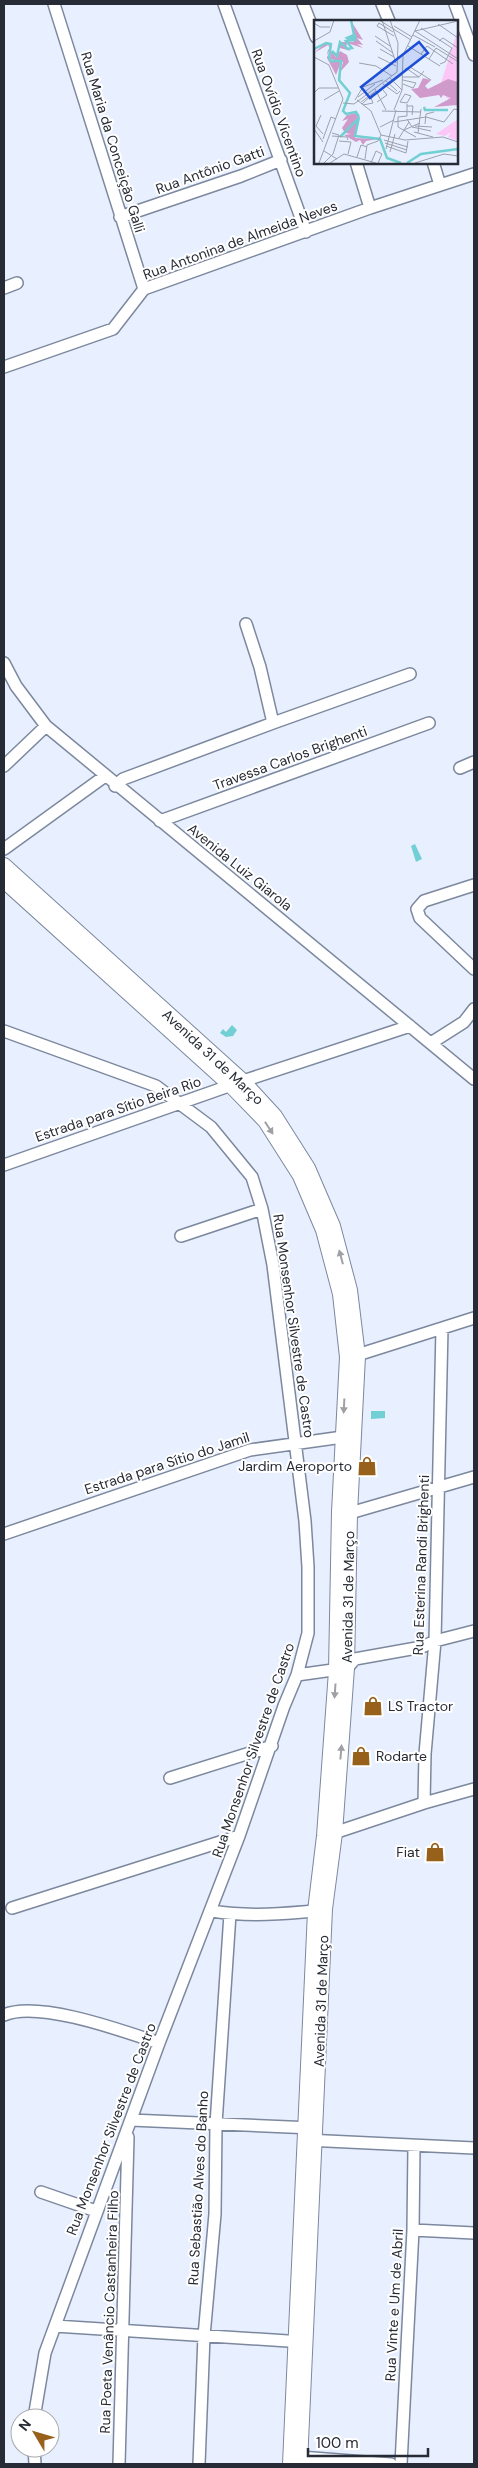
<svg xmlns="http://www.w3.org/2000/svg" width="478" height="2468" font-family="'DM Sans',sans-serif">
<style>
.water{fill:#72cfd3}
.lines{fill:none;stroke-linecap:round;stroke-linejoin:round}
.minor-casing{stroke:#7c889e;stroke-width:14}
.major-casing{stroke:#7c889e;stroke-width:16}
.minor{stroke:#fff;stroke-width:11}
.major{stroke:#fff;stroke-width:14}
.oneway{fill:#9ea0a4}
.labels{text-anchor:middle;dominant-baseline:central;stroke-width:4;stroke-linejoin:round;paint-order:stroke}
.street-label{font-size:14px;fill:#272b35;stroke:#fff}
.poi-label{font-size:14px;fill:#272b35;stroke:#fff;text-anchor:end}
.inset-river{fill:none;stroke:#72cfd3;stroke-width:2.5}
.inset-road{fill:none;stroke:#9ba1ae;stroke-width:1}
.view{fill:#1d4ed8;fill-opacity:0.15;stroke:#1d4ed8;stroke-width:2.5}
.inset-edge{fill:none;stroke:#272b35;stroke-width:2.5}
</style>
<rect width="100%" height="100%" fill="#e8f0ff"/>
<path class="water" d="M415 844 422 859 416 862 411 846Z
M232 1025 237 1030 233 1036 226 1037 220 1033 223 1029 226 1032Z
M371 1411H385V1418L371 1419Z"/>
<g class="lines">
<defs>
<path id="minor" d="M54 4 144 289
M224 4 306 232
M303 4 316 37
M382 4 389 21
M455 4 474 55
M356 162 370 208
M433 162 440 185
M120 217 241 176 281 160
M4 288 17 283
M4 367 113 329 144 289 370 208 474 174
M4 663 16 686 46 726 474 1079
M273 723 410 674
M4 766 46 726
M460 768 474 762
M115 786 123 779 273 723 260 667 246 624
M160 821 429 723
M4 849 105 776
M474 885 424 901 417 909 420 918 474 969
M4 1031 156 1086 211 1127 252 1177 262 1209 273 1265 305 1521 308 1567V1633L297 1675 284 1706 239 1836 159 2043 45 2353 34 2418
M431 1043 464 1022 474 1009
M4 1165 243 1081 410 1026
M181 1236 262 1209
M351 1357 474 1318
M343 1512 350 1513 474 1477
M4 1534 250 1450 350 1436
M297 1675 347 1668 355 1659 422 1647 435 1641 474 1631
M170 1778 272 1746
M424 1803 425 1754 435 1641 442 1328
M328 1835 424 1803 474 1789
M12 1908 239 1836
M212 1911C248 1917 285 1914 322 1910
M4 2015C38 2000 123 2031 159 2043
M131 2120 312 2128
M306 2140 474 2148
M41 2192 96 2211
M413 2230 474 2233
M55 2326 303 2342
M34 2448 35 2464
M300 2457 391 2464
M119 2464 128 2137
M199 2464 204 2336 215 2214 216 2124 230 1914
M401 2464 413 2230 414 2146"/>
<path id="major" d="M4 865 243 1081 275 1116 308 1168 333 1226 350 1290 358 1356 350 1513 347 1668 335 1833 325 1909 300 2464
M4 881 231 1086 265 1121 300 1176 323 1230 340 1294 347 1357 339 1512 336 1671 324 1836 315 1911 290 2464"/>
</defs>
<use href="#minor" class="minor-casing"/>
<use href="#major" class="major-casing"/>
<use href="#minor" class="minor"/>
<use href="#major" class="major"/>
</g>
<defs><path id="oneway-solid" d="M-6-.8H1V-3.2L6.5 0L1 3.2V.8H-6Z" transform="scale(1.25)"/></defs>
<g class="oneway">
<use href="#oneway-solid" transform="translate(269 1128) rotate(57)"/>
<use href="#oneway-solid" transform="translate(341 1257) rotate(-105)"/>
<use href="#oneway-solid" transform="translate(344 1406) rotate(93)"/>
<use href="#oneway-solid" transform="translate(335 1691) rotate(94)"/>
<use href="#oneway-solid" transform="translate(341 1752) rotate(-85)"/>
</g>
<defs>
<symbol id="shop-bare" viewBox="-9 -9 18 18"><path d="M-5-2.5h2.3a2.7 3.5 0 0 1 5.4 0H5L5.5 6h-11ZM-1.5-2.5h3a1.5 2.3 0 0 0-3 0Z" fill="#98611b" stroke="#fff" stroke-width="2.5" paint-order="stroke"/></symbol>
</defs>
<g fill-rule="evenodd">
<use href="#shop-bare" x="353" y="1452" width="28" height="28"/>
<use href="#shop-bare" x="359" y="1692" width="28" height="28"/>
<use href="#shop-bare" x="347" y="1742" width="28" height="28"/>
<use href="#shop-bare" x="421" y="1838" width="28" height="28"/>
</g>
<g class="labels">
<g class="street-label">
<text transform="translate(279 113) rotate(70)">Rua Ovídio Vicentino</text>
<text transform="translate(113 142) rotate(73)">Rua Maria da Conceição Galli</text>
<text transform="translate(210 170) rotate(-20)">Rua Antônio Gatti</text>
<text transform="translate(240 240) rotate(-20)">Rua Antonina de Almeida Neves</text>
<text transform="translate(290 758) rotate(-20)">Travessa Carlos Brighenti</text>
<text transform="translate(240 867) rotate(39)">Avenida Luiz Giarola</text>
<text transform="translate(213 1057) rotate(43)">Avenida 31 de Março</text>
<text transform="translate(118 1109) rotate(-19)">Estrada para Sítio Beira Rio</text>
<text transform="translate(294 1326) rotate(82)">Rua Monsenhor Silvestre de Castro</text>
<text transform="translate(167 1463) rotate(-18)">Estrada para Sítio do Jamil</text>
<text transform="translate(421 1565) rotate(-88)">Rua Esterina Randi Brighenti</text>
<text transform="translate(348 1597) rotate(-89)">Avenida 31 de Março</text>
<text transform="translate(253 1750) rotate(-71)">Rua Monsenhor Silvestre de Castro</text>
<text transform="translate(321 2001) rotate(-88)">Avenida 31 de Março</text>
<text transform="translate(111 2129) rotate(-69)">Rua Monsenhor Silvestre de Castro</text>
<text transform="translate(198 2188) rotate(-87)">Rua Sebastião Alves do Banho</text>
<text transform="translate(394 2305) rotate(-87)">Rua Vinte e Um de Abril</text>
<text transform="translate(109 2312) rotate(-88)">Rua Poeta Venâncio Castanheira Filho</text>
</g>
<g class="poi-label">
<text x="352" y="1466">Jardim Aeroporto</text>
<text x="388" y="1706" text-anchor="start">LS Tractor</text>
<text x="376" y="1756" text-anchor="start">Rodarte</text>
<text x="420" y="1852">Fiat</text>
</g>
</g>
<g transform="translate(314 20)">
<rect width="144" height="144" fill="#e8f0ff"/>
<path d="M144 9V88L132 77 127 63ZM144 99V121L134 117 137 112 131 116 122 114Z" fill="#fcc7f7"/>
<path d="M39 4 49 20 43 18 49 25 43 24 49 28 33 23 32 28 37 31 26 28V22H39L41 19 33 18 40 14ZM10 24 14 23 17 27 13 35 16 41 27 42 22 55 13 38V34L14 30 16 28 14 25 0 33ZM17 31 22 37 26 31 33 35 35 42 27 51V62L26 52 29 42 16 39ZM109 58 117 60 111 66 114 69 134 59 144 62 143 85 120 87 137 78 129 75 127 78 125 75 106 78 97 69 104 68ZM42 93 45 98 41 118 64 119 52 121 49 125 46 120 42 122 30 115 37 114 31 113 28 108 34 99 28 101 33 95Z" fill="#d09bcb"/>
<path class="inset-river" d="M0 29 12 23 17 24 15 38 17 41H27L25 60 36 73 29 91 32 94 42 92 45 97M18 31 23 36 26 22 34 29 38 28 32 21 41 20V17L36 20 33 18 40 15 37 0M110 87 111 90H134M45 97 41 116 66 119 73 138 87 143M26 117 44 99M93 143 107 134 144 129"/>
<path class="inset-road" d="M65 0 97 20M68 0 82 43M0 3 6 7H16M65 3 63 6 80 16M65 3 79 12M124 4 144 18M80 6 98 17M107 8 138 28M101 11 144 39M101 11 144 1M99 15 121 27M61 16 76 26M0 21 16 12 20 0M62 21 79 33M125 21 129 18 144 28M94 26 126 46M66 29 80 37M107 34 113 26 139 44M0 37 15 45 29 79 5 143M64 37 82 46M115 39 122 28 143 41M45 43 62 46 78 56M126 44 131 42 138 28M96 47 117 60M91 52 92 48 105 57M89 57H105L110 51M76 58 88 70M71 60 83 71M69 64 83 74 86 71M89 64 99 68 102 63 89 60M73 66 88 55M61 69 72 90M0 73 5 68H24M44 77 61 64M10 80 25 71M41 80 49 67 69 60M43 80 57 91 67 115M47 82 62 71M63 82 73 75 69 70M86 82 91 74 97 76M86 82 93 83 97 76M29 83 40 84 83 52 84 23 76 0M48 84 60 73M49 85 59 83 57 78M93 86H99L98 95M80 90 88 70 89 35 106 0M68 91 107 92M7 95 2 106 9 114M84 97V107L102 117M84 97 93 96V84M93 99 98 107 117 111M80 102 112 97 130 102 140 89 144 90M111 104 112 94 120 92M101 106 118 107M66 107 80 100M0 109 9 122M90 110 106 103M100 112 119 117M104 113 107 89M67 115 91 120 129 117 144 122M18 116 33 117 34 120M85 118 95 102M9 119 17 97 22 99M70 120 94 127M25 121 37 122 34 134M71 123 93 130M72 126 92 133 94 121M72 129 82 90M10 131 23 139M76 132 81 114M43 137 47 125 53 127M51 139 53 125 64 121 67 115M10 143 19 134 25 115 18 113M16 143 30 134 62 143M57 143 62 131 68 134 64 143M101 143 130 134 144 136"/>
<path class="view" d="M105 22 114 33 56 78 47 67Z"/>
<rect width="144" height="144" class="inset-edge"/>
</g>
<rect width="478" height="2468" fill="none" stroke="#272b35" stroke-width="10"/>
<g transform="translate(35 2433) rotate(308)"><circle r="24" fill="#ffffff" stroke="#a9aaae"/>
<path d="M0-4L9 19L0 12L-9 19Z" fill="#98611b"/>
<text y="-8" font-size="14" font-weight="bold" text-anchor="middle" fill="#272b35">N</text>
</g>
<path d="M308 2448v8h120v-8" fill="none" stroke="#272b35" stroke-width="2.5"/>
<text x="316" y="2448" font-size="15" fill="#272b35" stroke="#ffffff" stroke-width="4" paint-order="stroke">100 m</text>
</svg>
